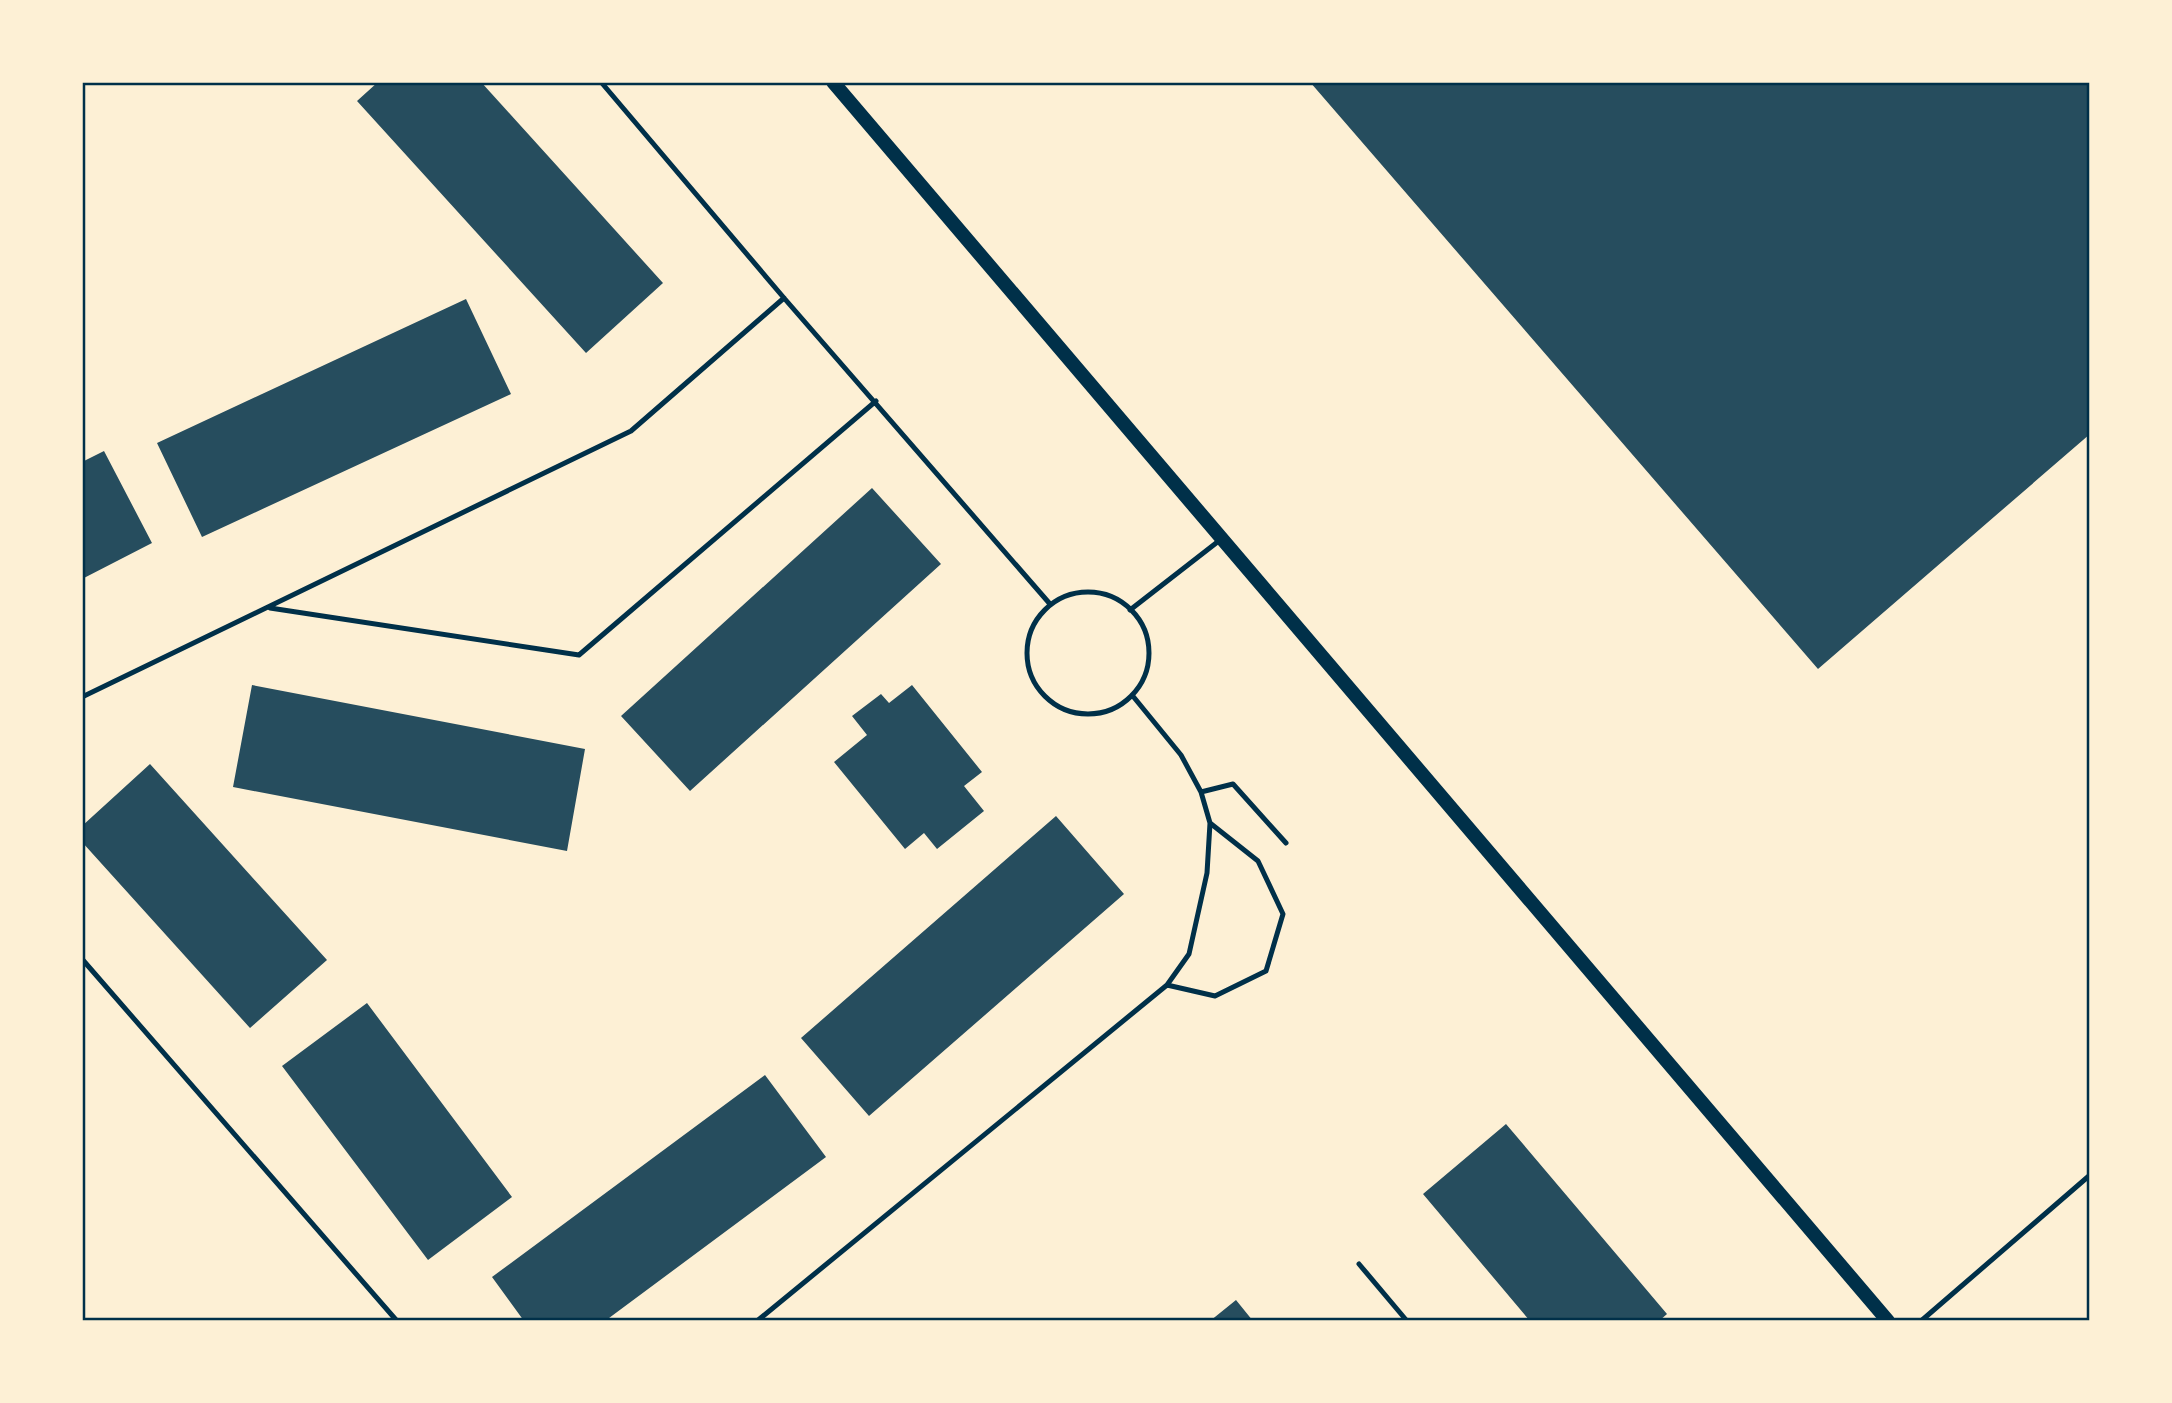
<svg xmlns="http://www.w3.org/2000/svg" width="2172" height="1403" font-family="'Work Sans',sans-serif">
<style>
.building{fill:#264d5e}
.lines{fill:none;stroke-linecap:round;stroke-linejoin:round}
.service{stroke:#003049;stroke-width:5}
.secondary{stroke:#003049;stroke-width:14}
.neatline{fill:none;stroke:#003049;stroke-width:2.5}
</style>
<rect width="100%" height="100%" fill="#fdf0d5"/>
<path class="building" d="M378 82H481L663 283 586 353 357 101Z
M1310 82H2090V434L1818 669Z
M466 299 511 394 202 537 157 443Z
M104 451 152 543 82 579V462Z
M872 488 941 564 690 791 621 716Z
M252 685 585 749 567 851 233 787Z
M912 685 982 772 964 786 984 811 937 849 924 833 905 849 834 762 867 735 852 716 881 694 889 703Z
M150 764 327 960 250 1028 82 842V826Z
M1056 816 1124 894 869 1116 801 1038Z
M367 1003 512 1197 428 1260 282 1066Z
M765 1075 826 1157 605 1321H524L492 1277Z
M1506 1124 1667 1314 1659 1321H1530L1423 1194Z
M1236 1300 1253 1321H1210Z"/>
<g class="lines">
<path class="service" d="M601 82 784 298 1050 604
M1027 653a61 61 0 1 1 122 0a61 61 0 1 1-122 0Z
M270 608 579 655 876 401
M1130 610 1220 540
M82 697 631 431 784 298
M1201 792 1233 784 1286 843
M82 959 397 1321
M1167 985 1215 996 1266 971 1283 914 1258 861 1210 823
M1359 1264 1407 1321
M757 1321 1167 985 1189 954 1207 873 1210 823 1201 792 1181 755 1132 695
M1921 1321 2090 1175"/>
<path class="secondary" d="M833 82 1888 1321"/>
</g>
<rect width="2172" height="1403" fill="none" stroke="#fdf0d5" stroke-width="168"/>
<rect x="84" y="84" width="2004" height="1235" class="neatline"/>
</svg>
